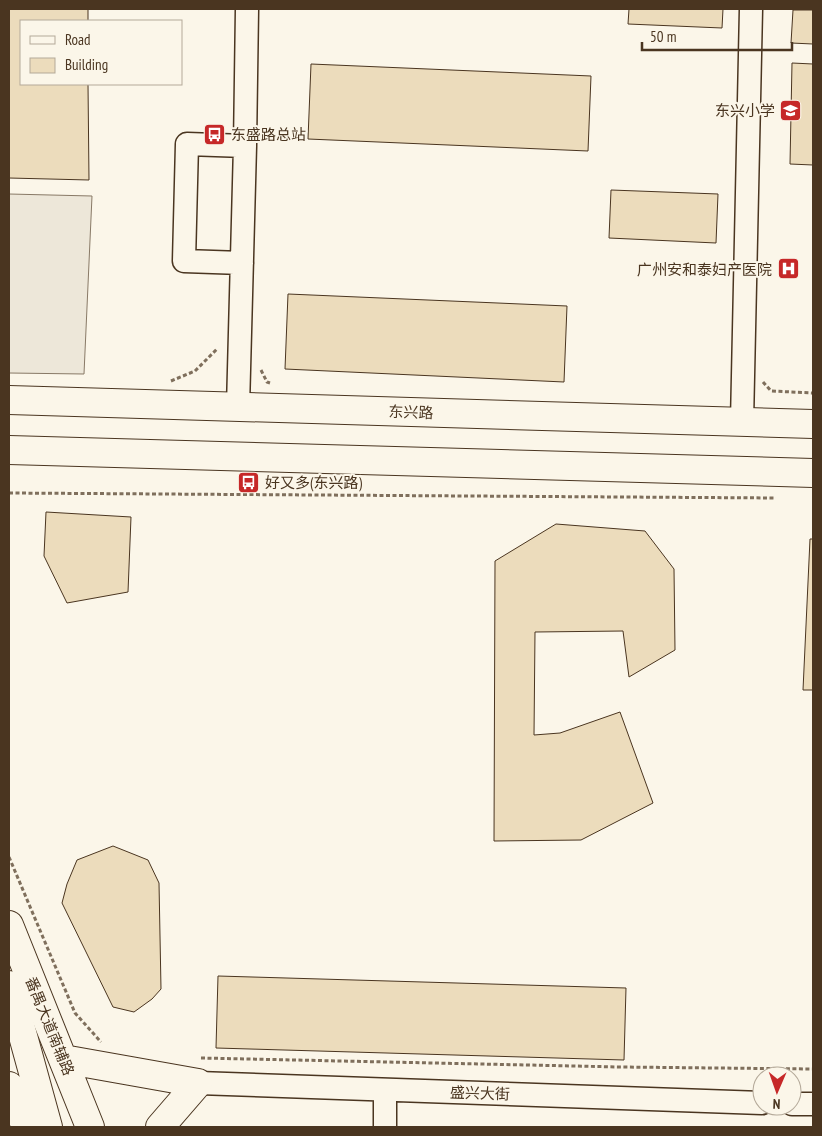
<svg xmlns="http://www.w3.org/2000/svg" width="822" height="1136" font-family="'PT Sans Narrow','Noto Sans SC',sans-serif">
<style>
.parking{fill:#ede7d9;stroke:#887966}
.building{fill:#ecdcbc;stroke:#4a3520}
.lines{fill:none;stroke-linecap:round;stroke-linejoin:round}
.minor-casing{stroke:#4a3520;stroke-width:25}
.major-casing{stroke:#4a3520;stroke-width:30}
.highway-casing{stroke:#4a3520;stroke-width:30}
.path{stroke:#7f6f5c;stroke-width:3;stroke-dasharray:4 2.5;stroke-linecap:butt}
.minor{stroke:#fbf6e9;stroke-width:22}
.major{stroke:#fbf6e9;stroke-width:28}
.highway{stroke:#fbf6e9;stroke-width:28}
.labels{text-anchor:middle;dominant-baseline:central;stroke-width:4;stroke-linejoin:round;paint-order:stroke}
.poi-label{font-size:15px;fill:#4a3520;stroke:#fbf6e9;text-anchor:end}
.street-label{font-size:15px;fill:#4a3520;stroke:#fbf6e9}
</style>
<rect width="100%" height="100%" fill="#fbf6e9"/>
<path class="parking" d="M9 194 92 196 84 374 9 373Z"/>
<path class="building" d="M9 9H88V21H21V84H88L89 180 9 178Z
M629 9H723L722 28 628 24Z
M793 10H813V44L791 43Z
M792 63 813 64V165L790 164Z
M311 64 591 76 588 151 308 139Z
M611 190 718 194 716 243 609 238Z
M288 294 567 306 564 382 285 369Z
M46 512 131 517 128 592 67 603 44 556Z
M556 524 645 531 674 569 675 650 629 677 623 631 535 632 534 735 560 733 620 712 653 803 581 840 494 841 495 561Z
M810 539H813V690H803Z
M113 846 148 860 159 883 161 989 152 999 134 1012 113 1007 62 903 67 884 77 860Z
M218 976 626 988 624 1060 216 1048Z"/>
<g class="lines">
<defs>
<path id="minor" d="M242 263 184 261 187 144 245 146
M238 407 245 146 247 9
M742 422 751 9
M198 1083 762 1103
M385 1090V1127
M792 1104H813"/>
<path id="major" d="M9 400 813 424
M9 450 813 473
M9 925 90 1127
M63 1059 198 1083
M160 1127 198 1083"/>
<path id="highway" d="M9 985 48 1127
M9 1086 26 1127"/>
</defs>
<use href="#minor" class="minor-casing"/>
<use href="#major" class="major-casing"/>
<use href="#highway" class="highway-casing"/>
<path class="path" d="M261 370 267 382 270 383
M171 381 195 371 218 348
M763 382 771 391 813 393
M9 493 776 498
M9 857 75 1013 101 1042
M201 1058 620 1067 813 1069"/>
<use href="#minor" class="minor"/>
<use href="#major" class="major"/>
<use href="#highway" class="highway"/>
</g>
<defs>
<symbol id="school-square" viewBox="-11 -11 22 22"><rect x="-9" y="-9" width="18" height="18" rx="4" fill="#c62828" stroke="#fbf6e9"/><path d="M0-5L7-2L0 1L-7-2ZM-4 1L0 2.5L4 1V4Q0 6-4 4Z" fill="#fff"/></symbol>
<symbol id="bus-square" viewBox="-11 -11 22 22"><rect x="-9" y="-9" width="18" height="18" rx="4" fill="#c62828" stroke="#fbf6e9"/><path d="M-5-6H5V4H4V6H2V4H-2V6H-4V4H-5ZM-3.5-4V0h7V-4ZM-3.5 1.2v1.5H-2V1.2ZM2 1.2v1.5H3.5V1.2Z" fill="#fff"/></symbol>
<symbol id="hospital-square" viewBox="-11 -11 22 22"><rect x="-9" y="-9" width="18" height="18" rx="4" fill="#c62828" stroke="#fbf6e9"/><path d="M-5-5h3v3.5h4V-5h3V5h-3V1.5h-4V5h-3Z" fill="#fff"/></symbol>
</defs>
<g fill-rule="evenodd">
<use href="#school-square" x="778" y="98" width="25" height="25"/>
<use href="#bus-square" x="202" y="122" width="25" height="25"/>
<use href="#hospital-square" x="776" y="256" width="25" height="25"/>
<use href="#bus-square" x="236" y="470" width="25" height="25"/>
</g>
<g class="labels">
<g class="poi-label">
<text x="775" y="110">东兴小学</text>
<text x="231" y="134" text-anchor="start">东盛路总站</text>
<text x="772" y="269">广州安和泰妇产医院</text>
<text x="265" y="482" text-anchor="start">好又多(东兴路)</text>
</g>
<g class="street-label">
<text transform="translate(411 412) rotate(2)">东兴路</text>
<text transform="translate(50 1026) rotate(68)">番禺大道南辅路</text>
<text transform="translate(480 1093) rotate(2)">盛兴大街</text>
</g>
</g>
<rect width="822" height="1136" fill="none" stroke="#4a3520" stroke-width="20"/>
<rect x="20" y="20" width="162" height="65" fill="#fbf6e9" stroke="#b4a999"/>
<rect x="30" y="36" width="25" height="8" fill="#fbf6e9" stroke="#b4a999"/>
<text x="65" y="45" font-size="15" fill="#4a3520">Road</text>
<rect x="30" y="58" width="25" height="15" fill="#ecdcbc" stroke="#b4a999"/>
<text x="65" y="70" font-size="15" fill="#4a3520">Building</text>
<g transform="translate(777 1091) rotate(182)"><circle r="24" fill="#fbf6e9" stroke="#b4a999"/>
<path d="M0-4L9 19L0 12L-9 19Z" fill="#c62828"/>
<text y="-8" font-size="14" font-weight="bold" text-anchor="middle" fill="#4a3520">N</text>
</g>
<path d="M642 42v8h150v-8" fill="none" stroke="#4a3520" stroke-width="2.5"/>
<text x="650" y="42" font-size="15" fill="#4a3520" stroke="#fbf6e9" stroke-width="4" paint-order="stroke">50 m</text>
</svg>
